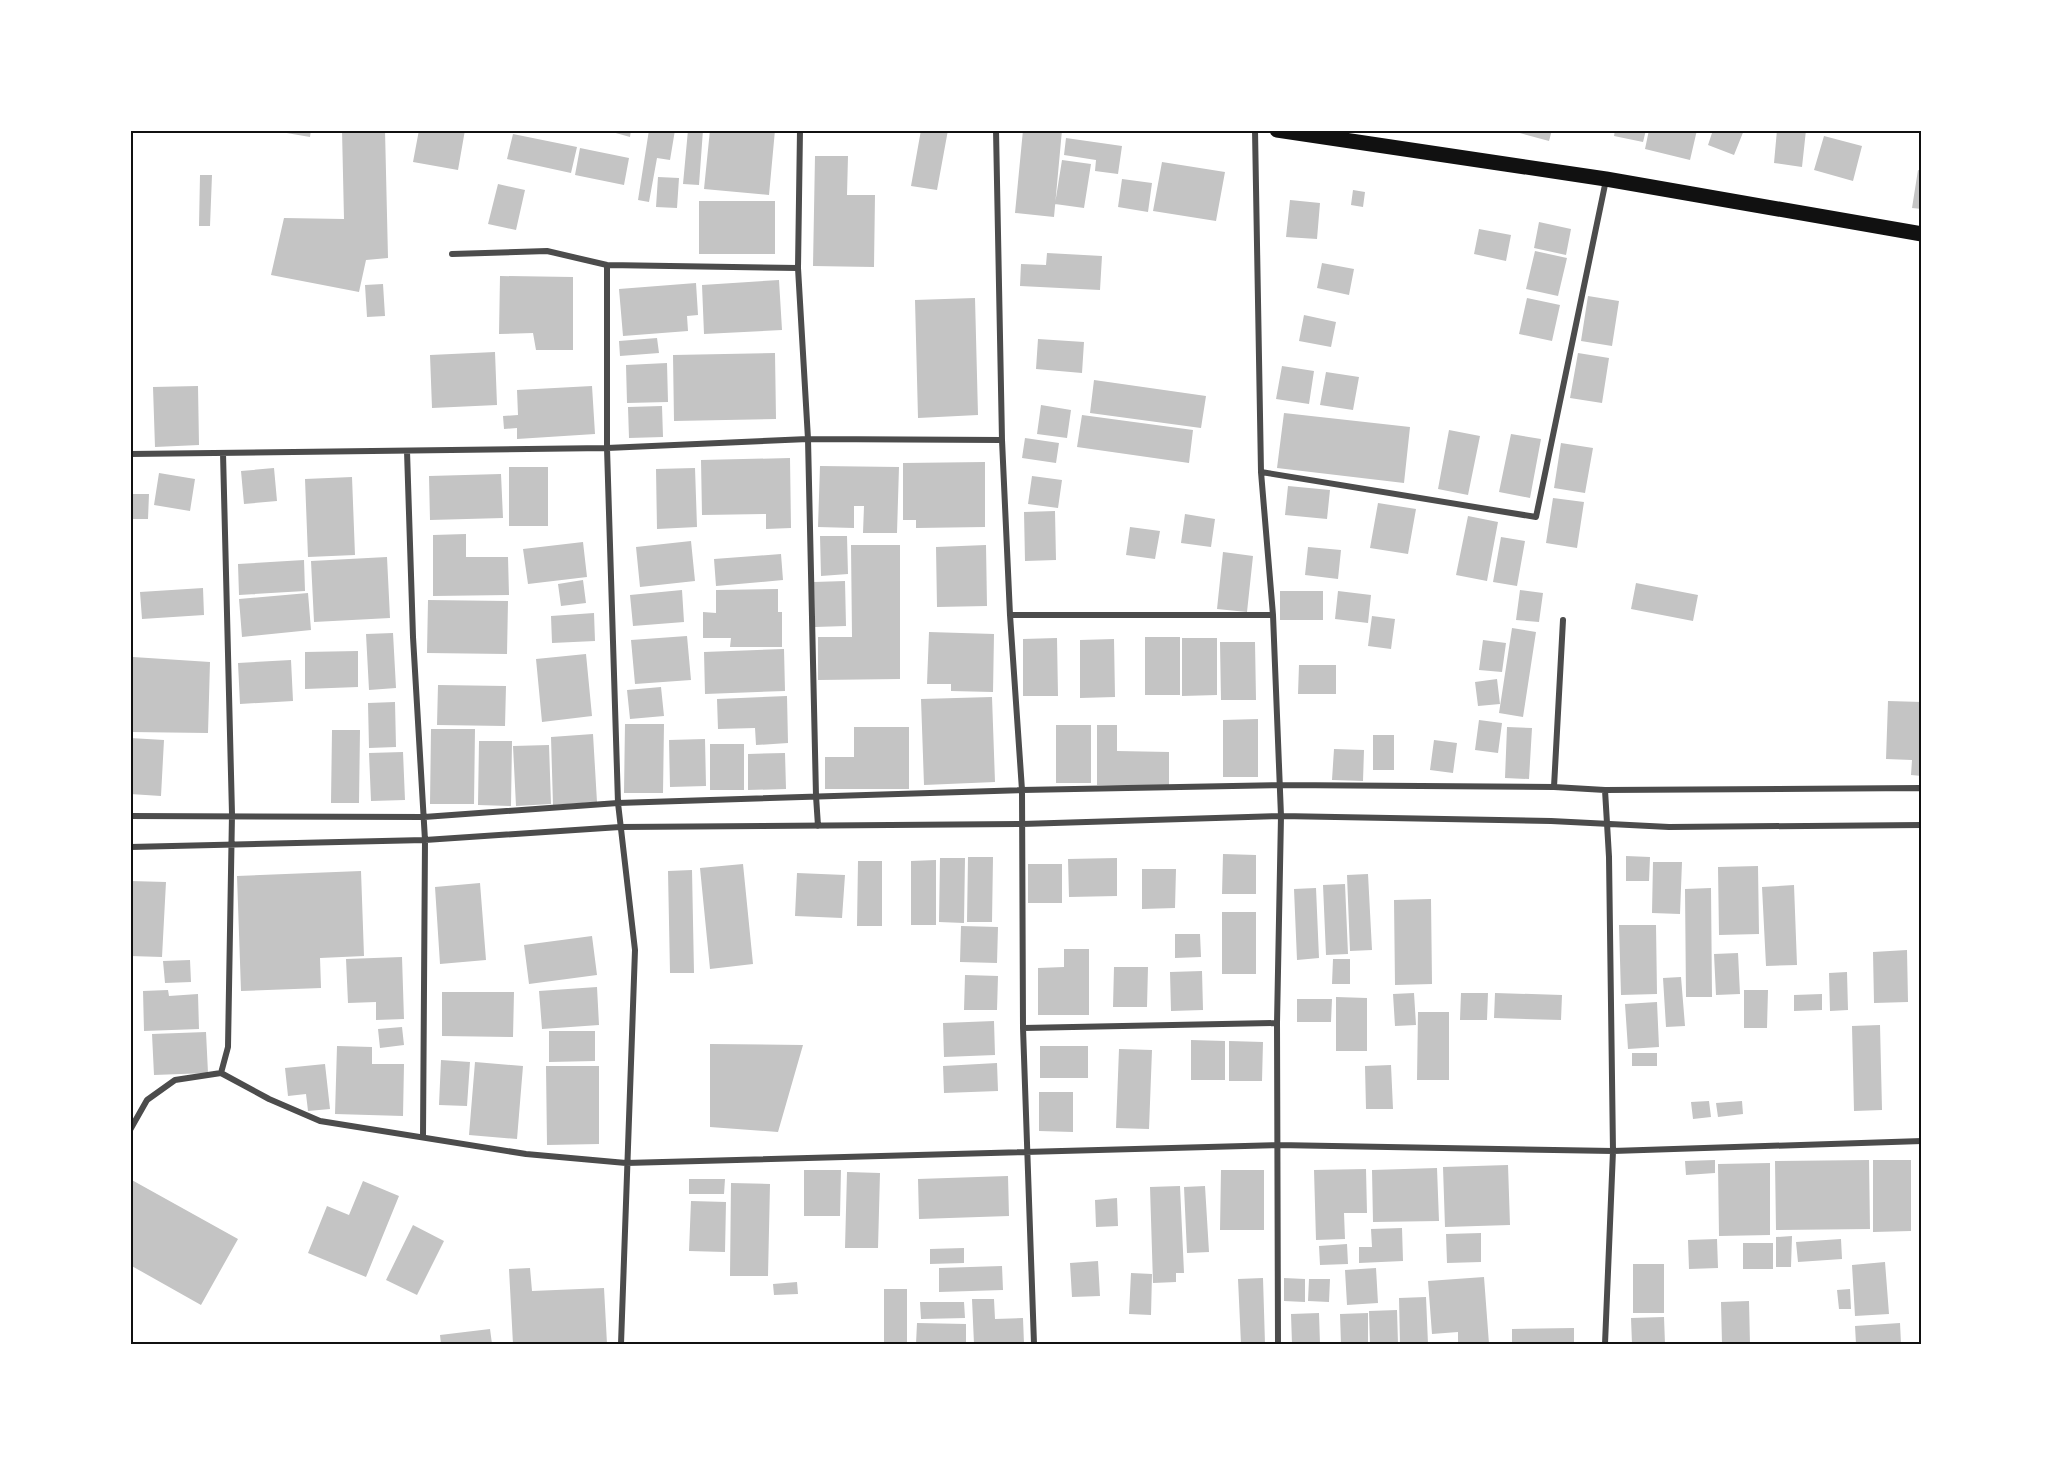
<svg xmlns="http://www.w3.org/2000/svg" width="2052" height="1475" font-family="Inter,sans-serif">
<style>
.building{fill:#c4c4c4}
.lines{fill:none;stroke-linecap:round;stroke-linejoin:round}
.minor{stroke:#4c4c4c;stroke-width:6}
.primary{stroke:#111;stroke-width:15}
.neatline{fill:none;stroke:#111;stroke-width:2}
</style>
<rect width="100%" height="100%" fill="#fff"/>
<path class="building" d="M269 130H311L310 137Z
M342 130H385L388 258 366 260 359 292 271 275 284 218 344 219Z
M419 130H465L458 170 413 162Z
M605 130H631L630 137Z
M649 130H675L670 160 657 158 649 202 638 200Z
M688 130H703L699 185 683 184Z
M710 130H775L769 195 704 189Z
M921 130H948L937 190 911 186Z
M1023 130H1062L1054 217 1015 213Z
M1509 130H1552L1549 141Z
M1615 130H1646L1643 142 1614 136Z
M1649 130H1697L1690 160 1645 149Z
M1713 130H1744L1734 155 1708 145Z
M1777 130H1806L1802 167 1774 163Z
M513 134 577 147 571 173 507 159Z
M1824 136 1862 146 1853 181 1814 170Z
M1066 138 1122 146 1118 174 1095 171 1096 160 1064 155Z
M580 148 629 158 624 185 575 175Z
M815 156H848L847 195H875L874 267 813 266Z
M1062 160 1091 164 1084 208 1055 204Z
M1162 162 1225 172 1216 221 1153 211Z
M1918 170 1922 171V209L1912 208Z
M200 175H212L210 226H199Z
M658 177 679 178 677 208 656 207Z
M1122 179 1152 183 1148 212 1118 207Z
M498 184 525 190 516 230 488 224Z
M1353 190 1365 192 1363 207 1351 205Z
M1290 200 1320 203 1317 239 1286 237Z
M699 201H775V254H699Z
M1539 222 1571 229 1566 255 1534 248Z
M1479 229 1511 235 1506 261 1474 254Z
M1535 251 1567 258 1558 296 1526 289Z
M1047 253 1102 256 1100 290 1020 286 1021 264 1046 265Z
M1322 263 1354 269 1349 295 1317 288Z
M500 276 573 277V350H536L533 333 499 334Z
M779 280 782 330 704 334 702 285Z
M696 283 698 315 687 316 688 331 623 336 619 289Z
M383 284 385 316 367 317 365 285Z
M1588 296 1619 301 1612 346 1581 341Z
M975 298 978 415 918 418 915 300Z
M1527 298 1560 305 1552 341 1519 334Z
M1304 315 1336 322 1331 347 1299 341Z
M657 338 659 353 620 356 619 341Z
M1038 339 1084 342 1082 373 1036 369Z
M495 352 497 405 432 408 430 355Z
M775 353 776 419 674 421 673 355Z
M1578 353 1609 358 1602 403 1570 398Z
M667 363 668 402 627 403 626 365Z
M1282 366 1314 371 1309 404 1276 399Z
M1326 372 1359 377 1353 410 1320 405Z
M1094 380 1206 396 1201 428 1090 413Z
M198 386 199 445 155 447 153 387Z
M592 386 595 434 517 439V428L504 429 503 416 518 415 517 390Z
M1041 405 1071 410 1067 438 1037 434Z
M662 406 663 437 629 438 628 407Z
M1284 413 1410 427 1404 483 1277 468Z
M1082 415 1193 430 1189 463 1077 447Z
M1449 430 1480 436 1468 495 1438 489Z
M1511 434 1541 439 1530 498 1499 492Z
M1025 438 1059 443 1056 463 1022 458Z
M1561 443 1593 448 1585 493 1554 488Z
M790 458 791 528 766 529V514L702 515 701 460Z
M985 462V527L916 528V520H903V463Z
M820 466 899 467 897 533H863L864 506H854V528L818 527Z
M509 467H548V526H509Z
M274 468 277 501 244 504 241 471Z
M695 468 697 527 657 529 656 469Z
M159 473 195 479 190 511 154 505Z
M501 474 503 518 430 520 429 476Z
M1032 476 1062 480 1058 508 1028 504Z
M352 477 355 555 308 557 305 479Z
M1288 486 1330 490 1327 519 1285 515Z
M130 494H149L148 519H130Z
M1553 498 1584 502 1577 548 1546 543Z
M1378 503 1416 509 1408 554 1370 548Z
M1055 511 1056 560 1025 561 1024 512Z
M1185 514 1215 519 1211 547 1181 543Z
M1468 516 1498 522 1487 581 1456 575Z
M1130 527 1160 531 1155 559 1126 555Z
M466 534V557H508L509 595 433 596V535Z
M820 536H847L848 574 821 576Z
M1501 537 1525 541 1517 586 1493 582Z
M691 541 695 581 640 587 636 547Z
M583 542 587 577 528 584 523 549Z
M851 545H900V679L818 680V637H852Z
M986 545 987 606 937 607 936 547Z
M1308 547 1341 550 1338 579 1305 575Z
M1223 552 1253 556 1247 612 1217 609Z
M781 554 783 580 716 586 714 559Z
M387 557 390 618 314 622 311 561Z
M304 560 305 591 239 595 238 564Z
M583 580 586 603 561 606 558 584Z
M845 581 846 626 815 627 814 582Z
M1636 583 1698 595 1693 621 1631 609Z
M203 588 204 615 142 619 140 592Z
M778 589V612H782V647H730L731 638H703V612L716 613V590Z
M682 590 684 622 633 626 630 595Z
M1520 590 1543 593 1539 622 1516 620Z
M1280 591H1323V620H1280Z
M1338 591 1371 595 1368 623 1335 619Z
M308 593 311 630 242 637 239 599Z
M428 600 508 601 507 654 427 653Z
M594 613 595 641 552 643 551 616Z
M1372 616 1395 619 1391 649 1368 646Z
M1512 628 1536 632 1523 717 1499 713Z
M929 632 994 634 993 692 951 691V684H927Z
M393 633 396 688 369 690 366 634Z
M687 636 691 680 635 684 631 640Z
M1145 637H1180V695H1145Z
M1057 638 1058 696H1023V639Z
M1182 638H1217V695L1182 696Z
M1114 639 1115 697 1080 698V640Z
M1483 640 1506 643 1502 672 1479 670Z
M1220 642H1255L1256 700H1221Z
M784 649 785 691 705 694 704 652Z
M358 651V687L305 689V652Z
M586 654 592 716 542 722 536 659Z
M133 657 210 662 208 733 130 732Z
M291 660 293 701 240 704 238 663Z
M1299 665H1336V694H1298Z
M1497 679 1500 704 1478 706 1475 682Z
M438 685 506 686 505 726 437 725Z
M661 687 664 716 630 719 627 690Z
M787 696 788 743 756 745 755 728 718 729 717 699Z
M992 697 995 782 924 785 921 699Z
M1888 701 1922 702V776L1911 775 1912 760 1886 759Z
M395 702 396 747 369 748 368 703Z
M1258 719V777H1223V720Z
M1479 720 1502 723 1498 753 1475 750Z
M625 724H664L663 793H624Z
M1056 725H1091V783H1056Z
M1097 725H1117V751L1169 752V785H1097Z
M854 727H909V789H825V757H854Z
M1507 727 1532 728 1529 779 1505 778Z
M431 729H475L474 804H430Z
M332 730H360L359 803H331Z
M593 734 597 802 553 805 551 737Z
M1373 735H1394V770H1373Z
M130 738 164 740 161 796 130 794Z
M705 739 706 786 670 787 669 740Z
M1434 740 1457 743 1453 773 1430 770Z
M479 741H512L511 806 478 805Z
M710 744H744V790H710Z
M549 745 551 804 516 806 513 746Z
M1334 749 1364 750 1363 781 1332 780Z
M403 752 405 800 371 801 369 753Z
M785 753 786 789 748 790V754Z
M1223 854 1256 855V894H1222Z
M1626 856 1650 857 1649 881H1626Z
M968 857H993L992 922H967Z
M940 858H965L964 923 939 922Z
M1117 858V896L1069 897 1068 859Z
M936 860V925H911V861Z
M858 861H882V926H857Z
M1653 862H1682L1680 914 1652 913Z
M743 864 753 964 710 969 700 868Z
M1028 864H1062V903H1028Z
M1758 866 1759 934 1719 935 1718 867Z
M1142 869H1176L1175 908 1142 909Z
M692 870 694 973H670L668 871Z
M361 871 364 956 320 958 321 988 241 991 237 876Z
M797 873 845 875 842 918 795 916Z
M1368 874 1372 950 1350 951 1347 875Z
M130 881 166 882 162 957 130 956Z
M480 883 486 960 440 964 435 887Z
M1345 884 1348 954 1326 955 1323 885Z
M1794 885 1797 965 1766 966 1762 887Z
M1316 888 1319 958 1297 960 1294 889Z
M1711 888 1712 997H1686L1685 889Z
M1431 899 1432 984 1395 985 1394 900Z
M1222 912H1256V974H1222Z
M1619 925H1656L1657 994 1621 995Z
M961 926 998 927 997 963 960 962Z
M1175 934H1200L1201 957 1175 958Z
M592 936 597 975 529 984 524 945Z
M1064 949H1089V1015H1038V968L1064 967Z
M1907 950 1908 1002 1874 1003 1873 952Z
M1738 953 1740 994 1716 995 1714 954Z
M402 957 404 1019 376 1020V1002L348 1003 346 959Z
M1333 959H1350V984H1332Z
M190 960 191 982 165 983 163 961Z
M1114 967H1148L1147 1007H1113Z
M1202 971 1203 1010 1171 1011 1170 972Z
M1847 972 1848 1010 1830 1011 1829 973Z
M965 975 998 976 997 1010H964Z
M1681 977 1685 1026 1666 1027 1663 978Z
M597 987 599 1025 542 1029 539 991Z
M168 990 169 996 198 994 199 1029 144 1031 143 991Z
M1744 990H1768L1767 1028H1744Z
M442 992H514L513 1037 442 1036Z
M1414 993 1416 1025 1395 1026 1393 994Z
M1461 993H1488L1487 1020H1460Z
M1495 993 1562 995 1561 1020 1494 1018Z
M1822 994V1010L1794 1011V995Z
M1336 997 1367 998V1051H1336Z
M1297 999H1332L1331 1022H1297Z
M1657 1002 1659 1047 1628 1049 1625 1004Z
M1418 1012H1449V1080H1417Z
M994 1021 995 1055 944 1057 943 1023Z
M1880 1025 1882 1110 1854 1111 1852 1026Z
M402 1027 404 1045 380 1048 378 1029Z
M549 1031H595V1061L549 1062Z
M206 1032 208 1073 154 1075 152 1034Z
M1191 1040 1225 1041V1080H1191Z
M1229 1041 1263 1042 1262 1081H1229Z
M710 1044 803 1045 778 1132 710 1127Z
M337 1046 372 1047V1064H404L403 1116 335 1114Z
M1040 1046H1088V1078H1040Z
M1119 1049 1152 1050 1149 1129 1116 1128Z
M1632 1053H1657V1066H1632Z
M441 1060 470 1062 467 1106 439 1105Z
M475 1062 523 1066 517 1139 469 1135Z
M997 1063 998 1091 944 1093 943 1066Z
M325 1064 330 1109 308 1111 306 1094 288 1096 285 1068Z
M1391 1065 1393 1109H1366L1365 1066Z
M546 1066H599V1144L547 1145Z
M1039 1092H1073V1132L1039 1131Z
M1709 1101 1711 1117 1693 1119 1691 1102Z
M1742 1101 1743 1114 1718 1117 1716 1103Z
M1715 1160V1173L1686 1175 1685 1161Z
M1869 1160 1870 1229 1776 1230 1775 1161Z
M1873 1160H1911V1231L1873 1232Z
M1770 1163V1235L1719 1236 1718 1164Z
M1508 1165 1510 1225 1445 1227 1443 1167Z
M1437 1168 1439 1221 1373 1222 1372 1170Z
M1366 1169 1367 1213H1344L1345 1239 1316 1240 1314 1170Z
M804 1170H841L840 1216H804Z
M1221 1170H1264V1230H1220Z
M847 1172 880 1173 878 1248H845Z
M1008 1176 1009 1216 919 1219 918 1179Z
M130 1179 238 1239 201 1305 130 1265Z
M689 1179H725L724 1194H689Z
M363 1181 399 1196 366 1277 308 1253 327 1206 349 1215Z
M731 1183 770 1184 768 1276H730Z
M1180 1186 1184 1273H1176V1282L1153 1283 1150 1187Z
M1205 1186 1209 1252 1187 1253 1184 1187Z
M1117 1198 1118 1226 1096 1227 1095 1200Z
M691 1201 726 1202 725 1252 689 1251Z
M413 1225 444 1241 417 1295 386 1280Z
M1402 1228 1403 1261 1359 1263V1247H1372L1371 1229Z
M1481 1233V1262L1447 1263 1446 1234Z
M1792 1236 1791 1267H1776V1237Z
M1717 1239 1718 1268 1689 1269 1688 1240Z
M1841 1239 1842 1259 1798 1262 1796 1242Z
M1743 1243H1773V1269H1743Z
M1347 1244 1348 1264 1320 1265 1319 1246Z
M964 1248V1263L930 1264V1249Z
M1098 1261 1100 1296 1072 1297 1070 1263Z
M1885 1262 1889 1314 1855 1316 1852 1265Z
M1633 1264H1664V1313H1633Z
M1002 1266 1003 1290 939 1292V1268Z
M530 1268 532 1291 604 1288 607 1344H513L509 1269Z
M1376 1268 1378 1303 1347 1305 1345 1270Z
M1131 1273 1152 1274 1151 1315 1129 1314Z
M1484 1277 1489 1344H1458V1332L1432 1334 1428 1281Z
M1263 1278 1265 1344H1241L1238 1279Z
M1284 1278 1305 1279V1302L1284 1301Z
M1309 1279H1330L1329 1302 1308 1301Z
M797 1282 798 1294 774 1295 773 1284Z
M884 1289H907V1344H884Z
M1850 1289 1851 1309H1839L1837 1290Z
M1426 1297 1428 1344H1400L1399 1298Z
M972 1299H994L995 1319 1023 1318 1024 1344H974Z
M1749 1301 1750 1344H1722L1721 1302Z
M920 1302H964L965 1318 921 1319Z
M1397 1310 1398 1344H1370L1369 1311Z
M1319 1313 1320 1344H1292L1291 1314Z
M1368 1313V1344H1341L1340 1314Z
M1664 1317 1665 1344H1632L1631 1318Z
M917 1323 966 1324V1344H916Z
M1900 1323 1901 1344H1856L1855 1326Z
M1574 1328V1344H1512V1329Z
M490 1329 492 1344H441L440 1335Z"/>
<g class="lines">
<path class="minor" d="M800 130 798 268 808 439 816 796 818 826
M996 130 1002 440 1010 615 1022 790 1023 1028 1034 1344
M1255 130 1261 472 1273 615 1281 816 1277 1023 1278 1344
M452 254 547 251 607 265 798 268
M607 265V448L618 803 635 950 621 1344
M407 451 413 637 425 840 423 1137
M130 454 607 448 808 439 1002 440
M1261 472 1536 517 1606 180
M1010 615H1273
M1554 787 1563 620
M130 816 424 817 618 803 1022 790 1280 785 1554 787 1605 790 1921 788 1922 790
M130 847 425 840 620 827 1022 824 1281 816 1551 821 1669 827 1922 825
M1023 1028 1277 1023
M221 1073 269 1099 320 1121 526 1154 626 1163 1277 1145 1613 1151 1922 1141
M221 1073 228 1047 232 814 223 453
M130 1130 147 1100 175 1080 221 1073
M1605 1344 1613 1151 1609 857 1605 790"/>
<path class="primary" d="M1277 130 1606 179 1922 234"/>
</g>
<rect width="2052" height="1475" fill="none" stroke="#ffffff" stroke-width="264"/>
<rect x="132" y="132" width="1788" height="1211" class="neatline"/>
</svg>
